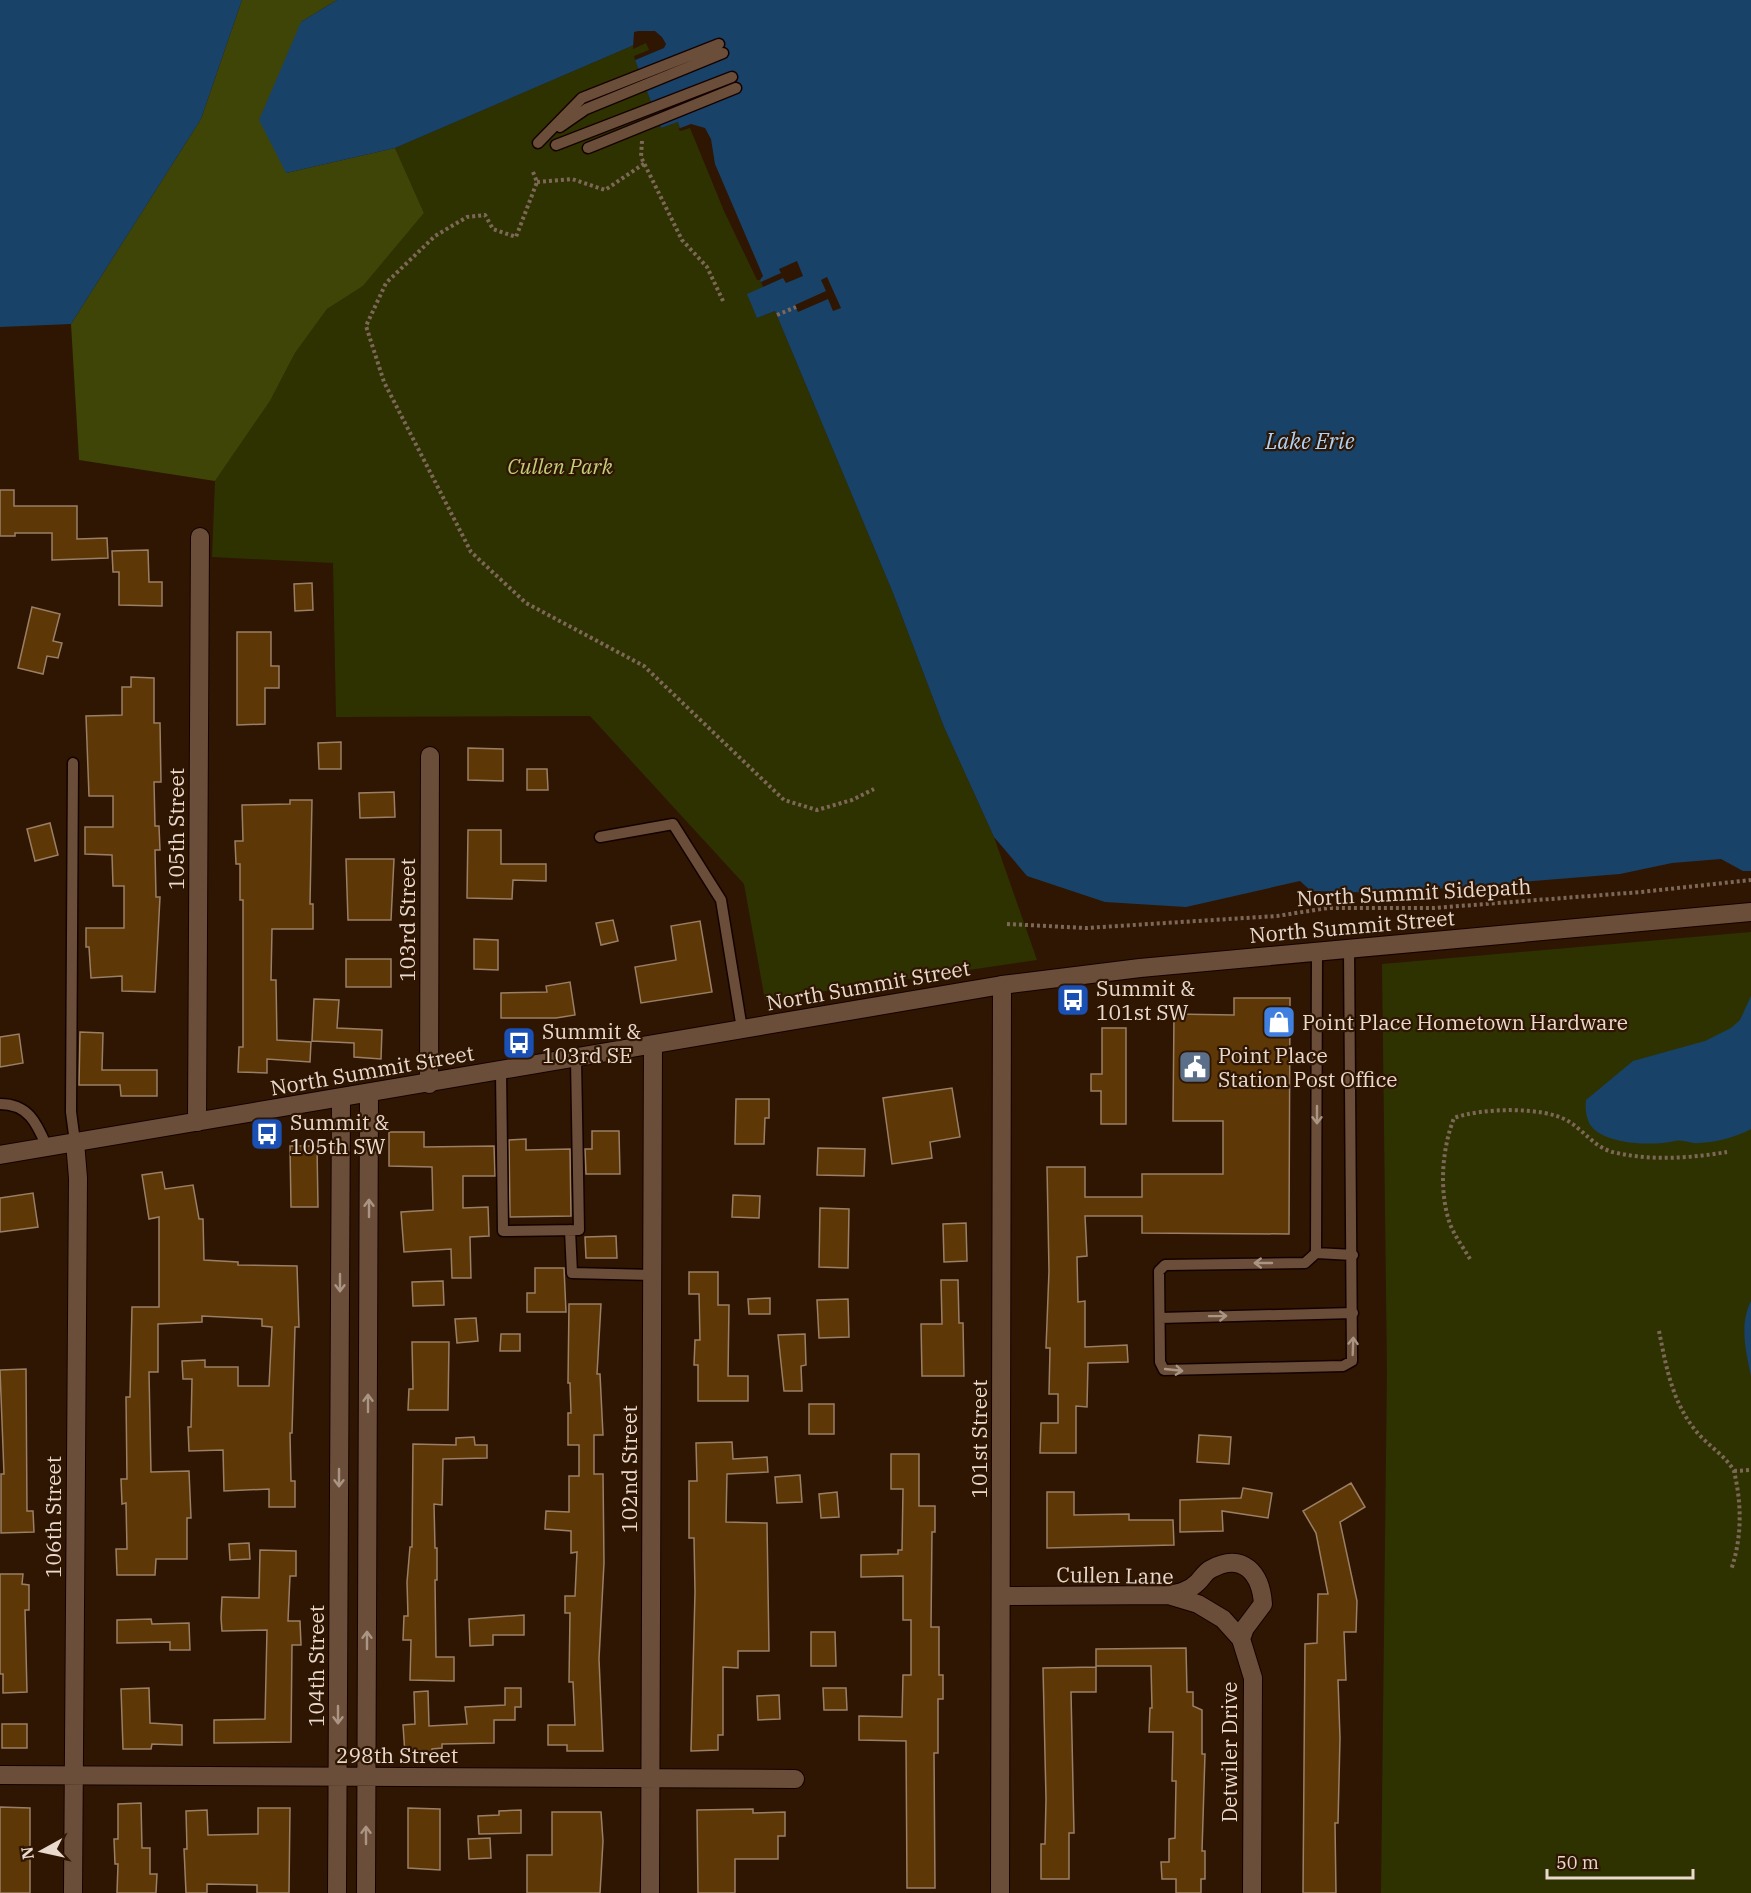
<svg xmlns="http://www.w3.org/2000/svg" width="1751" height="1893" font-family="'IBM Plex Serif',serif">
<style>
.green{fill:#2e3200}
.forest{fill:#3f4507}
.water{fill:#194268}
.pier{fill:#2e1603}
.building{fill:#5d3706;stroke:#9a7f65;stroke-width:1.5}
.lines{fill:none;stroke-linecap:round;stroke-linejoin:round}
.lane-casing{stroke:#150200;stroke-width:13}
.street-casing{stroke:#150200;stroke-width:20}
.secondary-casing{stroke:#150200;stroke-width:20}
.path{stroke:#7d6757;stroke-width:4;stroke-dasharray:3 3;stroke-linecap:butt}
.lane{stroke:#6b4e39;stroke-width:10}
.street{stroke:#6b4e39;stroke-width:18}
.secondary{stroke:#6b4e39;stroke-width:18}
.oneway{stroke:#aa9483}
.labels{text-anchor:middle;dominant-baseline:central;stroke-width:4.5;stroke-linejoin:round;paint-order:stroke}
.park-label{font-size:21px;font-style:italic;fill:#c2ce79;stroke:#2e1603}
.street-label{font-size:21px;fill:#ead9cd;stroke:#2e1603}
.poi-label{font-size:21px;fill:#ead9cd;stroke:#2e1603;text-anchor:start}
.water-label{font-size:22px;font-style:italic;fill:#aed3f9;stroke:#2e1603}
</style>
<rect width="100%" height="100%" fill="#2e1603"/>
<path class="green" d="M648 39 653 52 635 60 661 128 678 122 691 124 763 287 757 318 775 311 893 593 944 727 994 837 1037 960 765 1000 744 884 590 716 336 717 333 563 212 557 215 481 270 401 295 353 327 309 363 286 424 213 395 148Z
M1751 932V1893H1381L1387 1371 1382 964Z"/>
<path class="forest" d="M242 0H337L301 22 286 173 395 148 424 213 363 286 327 309 295 353 270 401 215 481 79 460 71 324 201 119Z"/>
<path class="water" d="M0 0H242L201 119 71 324 0 327Z
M337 0H1751V871H1743L1721 859 1672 863 1620 874 1386 893 1311 891 1300 881 1186 907 1105 902 1027 876 994 837 944 727 893 593 775 311 757 318 747 294 763 287 691 125 680 128 678 122 661 128 635 60 653 52 648 39 395 148 286 173 259 120 301 22Z
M1751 996V1129C1734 1138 1717 1142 1698 1143 1691 1144 1683 1139 1675 1141 1654 1146 1607 1145 1592 1127 1586 1120 1585 1108 1586 1100L1633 1061 1705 1041 1731 1028 1740 1020Z
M1751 1301V1376C1746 1351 1739 1325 1751 1301Z"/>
<path class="pier" d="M638 31H655L662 37 666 44 664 48 635 60 634 56 649 50 646 43 633 49 634 32Z
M691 124 705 128 711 139 715 164 763 276 760 280H757L724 211 690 128 681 131 678 129Z
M797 261 803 276 786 283 783 278 763 287 761 282 781 273 779 269Z
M827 277 841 308 833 311 828 299 798 312 795 305 826 291 821 280Z"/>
<path class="building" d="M0 490H14V506H77V539L107 538 108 558 52 560V533H15V536H0Z
M148 550 149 582H162V606L119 605V572H113L112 551Z
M312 583 313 610 295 611 294 584Z
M32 607 60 614 53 641 62 643 58 658 47 656 43 674 18 668Z
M237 632H271V666H279V688H265V724L237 725Z
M131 677 154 678V723H160L161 782H154L155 826H159L160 850H155L156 897H160L155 992 122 991V976L91 978 89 947H86V928H124V886H113L112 855 85 854V827H113V796H89L86 716 122 715V687H131Z
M341 742V769H319L318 743Z
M468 748 503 749V781L468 780Z
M527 769H547L548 790H527Z
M394 792 395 817 360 818 359 793Z
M290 800H312L310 904H313V929H272L271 980H276L277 1040 311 1042 310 1062 267 1059V1073L238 1072 239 1047H243V900H240V864H236L235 841H243L242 805 290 804Z
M50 823 58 855 35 861 27 829Z
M468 830H501V864H546V881L513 880 512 899 467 898Z
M346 859H394L391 920H348Z
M613 920 618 941 601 945 596 923Z
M700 921 712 992 641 1003 635 967 676 960 671 926Z
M474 939 498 940V970L474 969Z
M346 959H391V987H346Z
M570 982 575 1015 556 1018H501V993L547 992 546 986Z
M1234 998H1290L1289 1234 1142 1233V1216H1085L1087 1256 1077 1257 1078 1302 1085 1301V1347L1127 1345 1128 1362 1088 1363 1087 1407 1076 1406V1453H1040L1041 1423H1058V1394H1049L1050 1348H1046L1049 1271 1047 1167H1085V1197H1142V1174H1223V1121H1173L1174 1014 1234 1015Z
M314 999 339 1000 337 1028 382 1030 381 1059 354 1057V1043L312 1041Z
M1102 1028H1126V1124H1101V1091H1091V1074H1102Z
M80 1032 103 1033 102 1070H157V1096H121L120 1085H79Z
M19 1034 23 1063 0 1067V1037Z
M952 1088 960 1137 930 1142 932 1158 892 1164 883 1098Z
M736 1099H769V1118H765L764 1144H735Z
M592 1131H619L620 1174H586L585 1149H592Z
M389 1132H424V1147L494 1146 495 1176H463V1208L488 1207 489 1236 470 1237 471 1278H452L451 1249 404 1252 401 1212 433 1210 432 1167 389 1166Z
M526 1139V1150L570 1149 571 1216 510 1217 509 1140Z
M290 1146H317L318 1207H291Z
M818 1148 865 1149 864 1176 817 1175Z
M162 1172 165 1189 193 1185 199 1219H203L204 1260 238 1262V1265L297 1266 299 1327H295L292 1433H290L291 1481H295V1507H269V1489L224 1491 223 1450 189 1451 188 1427H191L192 1379H183L182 1361 205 1360V1367H238V1386H269L272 1327 262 1326V1319L202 1316V1322L158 1324V1372H149L151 1472 189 1471 191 1518H187V1559H156L155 1575H117L116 1549H127L126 1503 122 1504 121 1479H127L126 1397H130L132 1307H159V1217L149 1219 142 1175Z
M33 1193 38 1227 0 1232V1198Z
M733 1195 760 1196 759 1218 732 1217Z
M820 1208 849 1209 848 1268 819 1267Z
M966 1223 967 1261 944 1262 943 1224Z
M616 1236 617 1258H586L585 1237Z
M535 1268H564L566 1312H527V1293H535Z
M689 1272H718V1305H729L728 1376H748V1401H698V1365H694L695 1340H700L699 1294H689Z
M941 1280H958L959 1323H963L964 1376H922L921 1324H942Z
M443 1281 444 1305 413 1306 412 1282Z
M770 1298V1314H749L748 1299Z
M848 1299 849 1337 819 1338 817 1300Z
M569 1304H601L597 1374H600L603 1435H594V1474H603L604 1563 599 1659 603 1751H567V1745H548V1725H575L573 1682H569L570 1613H565V1596H575L577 1552 571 1553V1531L545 1529 546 1511 569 1512V1476H579V1445H568V1413H571L570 1383H568Z
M476 1318 478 1341 457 1343 455 1319Z
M501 1334H520V1351H500Z
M805 1334 806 1365 801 1366 802 1391H784L778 1335Z
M412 1342H449L448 1410H408L409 1389H413Z
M26 1369 27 1511H33L34 1532 1 1533V1474H4L0 1370Z
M809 1404H834V1434H809Z
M1199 1435 1231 1437 1229 1464 1197 1462Z
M474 1437 475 1445H487V1458L443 1459 442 1505 434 1504 435 1548H437V1580H435L436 1657H454V1681L410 1680 411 1640H403L404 1616H408L407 1582 410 1547H412L413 1444 456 1445V1438Z
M732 1442 733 1459 767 1457 768 1472 727 1474 726 1522 767 1523 769 1651H738V1668L723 1667V1735H718V1750L691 1751 695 1592 694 1538H689V1481H697L696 1443Z
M891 1454H919V1506H935V1532H932L931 1627H939V1675H943V1699H938V1753H934L935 1888H907L906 1741 859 1740V1716L902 1717 903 1675H911V1620H903V1576L861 1577V1555L898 1554V1550H902L903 1489H891Z
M800 1475 802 1502 777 1503 775 1477Z
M1351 1483 1365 1507 1340 1522 1357 1601 1356 1632H1344L1346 1680H1338L1340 1738 1338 1823H1335L1336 1893H1303L1305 1644 1317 1643 1318 1594H1328L1316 1533 1303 1511Z
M1243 1488 1272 1493 1268 1518 1222 1511 1223 1531 1180 1532V1500L1241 1498Z
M837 1492 839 1517 821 1518 819 1494Z
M1047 1492H1074V1515L1129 1514V1520H1173L1174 1545 1047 1548Z
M249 1543 250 1559 230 1560 229 1544Z
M260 1550 296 1551V1576H290L288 1621H300L301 1645H292L291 1742 214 1743V1720L265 1719 267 1630 222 1631 221 1618 222 1597 259 1598Z
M0 1574H23L22 1584 29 1585V1610H25L27 1692 3 1693V1674H0Z
M524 1615V1635H493V1645L470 1646 469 1619Z
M151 1619 152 1624 189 1623 190 1650H170V1642L117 1643V1620Z
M811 1632H835L836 1666H811Z
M1186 1648 1187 1692H1193V1706L1202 1710V1754H1205L1202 1851H1205V1879H1201V1893H1176V1879H1162L1161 1862H1169V1839L1175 1838 1176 1781H1172L1173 1732H1149L1150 1708H1152L1151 1666H1096V1649Z
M1096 1667V1692H1071L1074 1833H1069V1879H1041V1844H1045L1046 1799 1043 1668Z
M149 1688 150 1723 182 1725V1745L152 1744 151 1749H123L121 1689Z
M505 1688H521V1707H515V1720H494V1743L442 1744V1748L432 1749V1753L405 1754 403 1725 415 1724 414 1692 428 1691 429 1726 467 1724 465 1707 505 1705Z
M823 1688H846L847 1710H824Z
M779 1695 780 1719 758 1720 757 1696Z
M2 1724H27V1748H2Z
M141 1803 142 1848H150V1874H157L156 1893H117L118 1864H115L114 1839H118V1804Z
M0 1807 30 1808V1893H0Z
M258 1808H290L289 1893H257V1885L207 1884V1893H186L184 1849H187L186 1811 207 1810 208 1835 258 1834Z
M408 1808 440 1809V1870L408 1868Z
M753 1809V1813L785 1812V1836H778V1859H735V1893H698L697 1810Z
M521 1810V1833L479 1834 478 1816 499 1815V1811Z
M552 1812H601L603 1841 600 1893H527V1855H552Z
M490 1838 491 1858 469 1859 468 1839Z"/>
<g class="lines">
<defs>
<path id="lane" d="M560 127 586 109 723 53
M538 143 582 98 719 44
M556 145 732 77
M588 148 736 88
M73 763 71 1112 75 1142
M600 837 673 824 721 900 742 1029
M1317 951 1316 1253 1305 1263 1165 1265 1159 1271 1160 1362 1164 1370 1343 1366 1352 1361 1349 948
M501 1071 503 1231 579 1230 576 1059
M0 1104C29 1104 37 1124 47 1147
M570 1230 572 1273 652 1275
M1316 1253 1353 1255
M1160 1318 1353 1313"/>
<path id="street" d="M429 1084 430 756
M197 1122 200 537
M1168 1595C1180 1593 1189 1591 1198 1582 1202 1578 1205 1572 1211 1569 1243 1551 1261 1574 1263 1604L1245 1628 1241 1639
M1001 1596 1168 1595 1198 1604 1223 1619 1241 1639 1253 1678 1252 1893
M0 1775 795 1779
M73 1893 78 1178 75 1142
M337 1893 341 1099
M366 1893 369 1094
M650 1893 653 1045
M1000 1893 1002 985"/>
<path id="secondary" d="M0 1155 1002 985 1140 968 1751 912"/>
</defs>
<use href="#lane" class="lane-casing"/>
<use href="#street" class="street-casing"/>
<use href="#secondary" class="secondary-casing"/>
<path class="path" d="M642 141 641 157 682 240 707 267 724 303
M533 172 537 182 516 237 493 229 485 215 467 217 435 236 386 283 366 326 384 382 471 552 526 603 644 666 784 800 817 810 852 800 874 789
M537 182 572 179 605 190 645 163
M777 315 796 307
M1007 924 1086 928 1277 916 1328 908H1434L1641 892 1751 880
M1470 1259C1463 1247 1453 1234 1449 1221 1439 1189 1442 1149 1454 1118 1480 1108 1543 1106 1568 1121 1585 1131 1595 1149 1617 1153 1654 1161 1691 1158 1727 1152
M1659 1331C1666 1366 1672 1402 1696 1431 1707 1445 1726 1456 1734 1471 1742 1505 1742 1538 1731 1570
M1734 1471 1751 1470"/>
<use href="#lane" class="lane"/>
<use href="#street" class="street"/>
<use href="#secondary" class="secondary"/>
</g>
<defs><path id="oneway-shaft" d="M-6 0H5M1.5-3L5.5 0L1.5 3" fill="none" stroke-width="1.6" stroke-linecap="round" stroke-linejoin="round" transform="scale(1.5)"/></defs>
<g class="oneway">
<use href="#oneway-shaft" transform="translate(1317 1115) rotate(90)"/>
<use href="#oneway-shaft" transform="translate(369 1208) rotate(-90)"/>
<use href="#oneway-shaft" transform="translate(1263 1263) rotate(180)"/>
<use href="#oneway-shaft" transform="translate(340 1283) rotate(90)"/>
<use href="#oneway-shaft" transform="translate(1218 1316) rotate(-1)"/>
<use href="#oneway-shaft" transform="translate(1353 1346) rotate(-88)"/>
<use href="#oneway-shaft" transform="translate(1174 1370) rotate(6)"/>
<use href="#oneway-shaft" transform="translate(368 1403) rotate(-90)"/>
<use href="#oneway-shaft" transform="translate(339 1478) rotate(90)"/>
<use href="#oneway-shaft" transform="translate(367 1640) rotate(-90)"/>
<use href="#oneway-shaft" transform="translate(338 1715) rotate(90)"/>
<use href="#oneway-shaft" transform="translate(366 1835) rotate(-90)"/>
</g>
<defs>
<symbol id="bus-square" viewBox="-11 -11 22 22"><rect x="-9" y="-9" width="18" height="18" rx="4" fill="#1a4fb4" stroke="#2e1603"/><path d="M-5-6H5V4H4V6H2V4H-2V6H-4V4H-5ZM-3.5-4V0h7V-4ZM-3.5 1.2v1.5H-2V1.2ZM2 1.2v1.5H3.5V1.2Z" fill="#fff"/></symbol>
<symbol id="shop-square" viewBox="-11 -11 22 22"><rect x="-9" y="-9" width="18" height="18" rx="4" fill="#3f7fe0" stroke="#2e1603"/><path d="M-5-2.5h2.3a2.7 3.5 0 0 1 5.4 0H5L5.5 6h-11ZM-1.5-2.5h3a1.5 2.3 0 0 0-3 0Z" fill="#fff"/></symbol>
<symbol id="civic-square" viewBox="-11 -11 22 22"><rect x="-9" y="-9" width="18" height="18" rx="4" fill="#5c6f8a" stroke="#2e1603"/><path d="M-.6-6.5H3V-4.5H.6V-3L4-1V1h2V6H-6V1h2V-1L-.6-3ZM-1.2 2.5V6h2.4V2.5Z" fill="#fff"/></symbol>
</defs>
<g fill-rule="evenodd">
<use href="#bus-square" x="1054" y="981" width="38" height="38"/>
<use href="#shop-square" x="1260" y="1003" width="38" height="38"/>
<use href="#bus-square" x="500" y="1024" width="38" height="38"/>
<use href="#civic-square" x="1176" y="1048" width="38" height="38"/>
<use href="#bus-square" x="248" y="1115" width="38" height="38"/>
</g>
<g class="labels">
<g class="park-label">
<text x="560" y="466">Cullen Park</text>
</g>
<g class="street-label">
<text transform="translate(176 829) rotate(-90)">105th Street</text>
<text transform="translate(1414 892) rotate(-3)">North Summit Sidepath</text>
<text transform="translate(407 920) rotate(-90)">103rd Street</text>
<text transform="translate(1352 926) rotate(-5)">North Summit Street</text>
<text transform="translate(868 985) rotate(-10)">North Summit Street</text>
<text transform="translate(372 1070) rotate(-10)">North Summit Street</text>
<text transform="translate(979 1439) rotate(-90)">101st Street</text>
<text transform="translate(629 1469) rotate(-90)">102nd Street</text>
<text transform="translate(53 1517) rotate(-90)">106th Street</text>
<text transform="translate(1115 1575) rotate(1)">Cullen Lane</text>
<text transform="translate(316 1666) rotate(-90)">104th Street</text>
<text transform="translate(1229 1752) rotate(-90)">Detwiler Drive</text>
<text x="397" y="1755">298th Street</text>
</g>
<g class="poi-label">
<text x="1096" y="988">Summit &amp;<tspan x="1096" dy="24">101st SW</tspan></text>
<text x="1302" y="1022">Point Place Hometown Hardware</text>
<text x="542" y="1031">Summit &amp;<tspan x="542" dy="24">103rd SE</tspan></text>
<text x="1218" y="1055">Point Place<tspan x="1218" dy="24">Station Post Office</tspan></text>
<text x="290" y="1122">Summit &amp;<tspan x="290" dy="24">105th SW</tspan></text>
</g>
<g class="water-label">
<text x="1310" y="440">Lake Erie</text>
</g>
</g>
<g transform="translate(42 1851) rotate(262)" stroke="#2e1603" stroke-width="4.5" paint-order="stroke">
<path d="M0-4.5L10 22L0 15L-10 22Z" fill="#ead9cd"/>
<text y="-9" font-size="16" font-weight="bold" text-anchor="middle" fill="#ead9cd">N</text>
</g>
<path d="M1547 1869v9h146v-9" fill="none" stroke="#ead9cd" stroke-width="3"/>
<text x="1556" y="1869" font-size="18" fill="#ead9cd" stroke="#2e1603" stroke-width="4.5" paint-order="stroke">50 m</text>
</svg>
